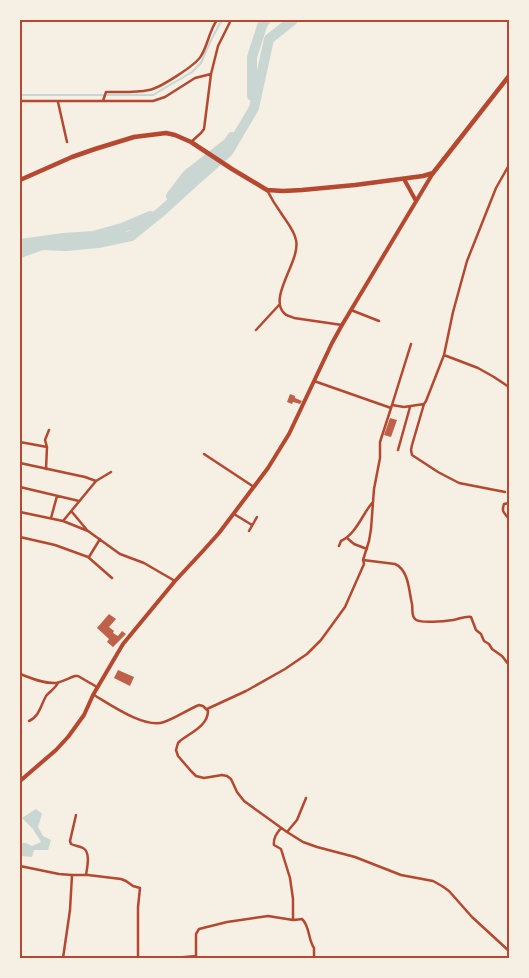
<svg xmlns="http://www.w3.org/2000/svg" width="529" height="978" font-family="'Archivo Narrow',sans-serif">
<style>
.water{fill:#c9d6d2}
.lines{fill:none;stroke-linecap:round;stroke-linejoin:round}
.stream{stroke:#c9d6d2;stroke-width:2}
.river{stroke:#c9d6d2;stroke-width:10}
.building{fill:#bf614a}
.minor{stroke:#b5482f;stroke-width:2.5}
.secondary{stroke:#b5482f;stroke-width:4}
.primary{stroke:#b5482f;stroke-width:4.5}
.neatline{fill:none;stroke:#b5482f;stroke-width:2}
</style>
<rect width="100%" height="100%" fill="#f6efe4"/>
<path class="water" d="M36 809 42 814 38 827 43 836 51 840 48 850H34L32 857 21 856V843H26L32 846 41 842 33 829 22 818Z"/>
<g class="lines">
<path class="stream" d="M20 95H153L192 72 201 63 211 40 222 20"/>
<path class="river" d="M252 96V57L263 23 266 20
M171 196 187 175 228 143 232 137
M20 244 64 238 93 236 122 228 150 216
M20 253 42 245 66 246 98 243 131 236 162 211 196 180 228 152 254 108 269 39 293 20"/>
</g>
<path class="building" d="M290 394 295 396V398L302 401 300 404 293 402 292 404 287 402Z
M390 418 397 420 391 437 384 435Z
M109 614 116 619 109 627 114 631 113 633 118 636 122 631 126 634 113 647 107 642 109 639 97 628Z
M118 670 134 677 130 686 114 678Z"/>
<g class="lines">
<path class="minor" d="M20 101H153L165 97 195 78 211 74 218 46 231 20
M103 101 106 92C120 92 135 93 149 90 160 88 196 65 201 56 208 45 209 31 217 20
M58 102 67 142
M191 142 201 133 204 129 211 74
M267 190C271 198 276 206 281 213 286 221 294 230 296 240 301 260 268 297 284 313 286 316 290 316 294 318L342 325
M351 310 379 321
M256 330 279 305
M444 355 478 368 494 377 509 387
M314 381 391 408
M424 404 412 445 411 450 412 455 438 472 459 483 505 492
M392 405 411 344
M20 442 47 447
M398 450 410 407
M204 454 254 487
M20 463 85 477 96 481
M46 469 47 447 45 440 49 430
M20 487 79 501
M509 503 504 504C501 513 505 513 509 519
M20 512 63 521 88 531 120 554 144 563 175 581
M72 512 87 530
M234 514 252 525
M51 518 57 496
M63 521 96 481 111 472
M249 531 257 517
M20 537 55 545 88 557 112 578
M347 538 354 544 367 549
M339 546 341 541C356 534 362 515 372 503
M89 557 100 539
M363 560 395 564C409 570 409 592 412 604 413 609 411 615 415 619 419 624 446 621 453 620 459 619 465 616 471 617L476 630 481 634 484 641 489 644 492 649 502 656 509 665
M20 674C31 678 44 684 56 683 62 682 69 678 75 676H78L97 687
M94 695C111 705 145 729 164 722 176 718 187 710 199 705L203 706 208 711C208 726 190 733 180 741L178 743 176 750 178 756 191 771 196 776 204 778 222 775 227 776 231 779 237 792 244 801 287 832 303 842 317 847 355 857 401 875 433 881 442 886 449 891 472 917 509 951
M207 709 246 691 285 669 307 654 321 640 345 607 364 564 363 560 369 541 371 529 374 489 380 458V442L392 405 404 407 424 404 426 401 444 355 453 312 467 261 496 188 509 165
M29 721C39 717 41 705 46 696 50 691 55 689 58 683
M76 815 70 841 71 844C75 846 79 846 83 848 91 852 87 868 86 875
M287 832 297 820 306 798
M20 866 59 874 72 875H88L121 879 126 881 133 886 140 888 138 907V958
M294 920 302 919C310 926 308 940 314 948V958
M63 958 70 910 72 875
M174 958 196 956V934L199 929 227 922 268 916 293 920V899L290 878 281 849 274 845C273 838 277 833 281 828"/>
<path class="secondary" d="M404 179 416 201
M20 781 56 750 68 737 84 715 93 695 123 644 175 581 202 552 219 533 268 468 289 434 332 343 342 325 433 173"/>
<path class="primary" d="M20 180 72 157 95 149 134 137 166 133 175 135 191 142 232 169 267 190 283 191 302 190 355 185 423 176 433 173 509 76"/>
</g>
<rect width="529" height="978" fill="none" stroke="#f6efe4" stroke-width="42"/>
<rect x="21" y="21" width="487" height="936" class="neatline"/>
</svg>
